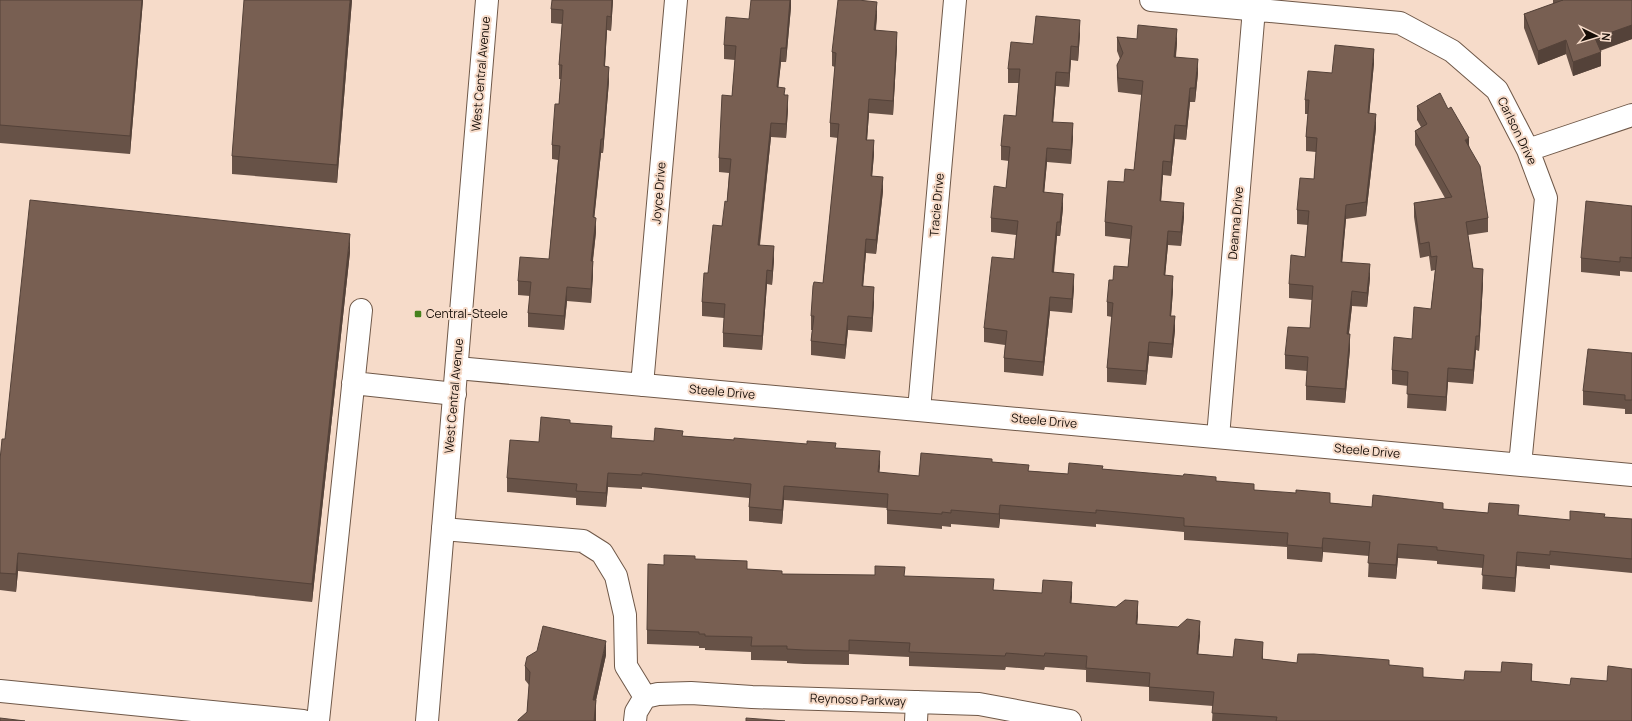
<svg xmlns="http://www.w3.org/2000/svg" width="1632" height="721" viewBox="0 0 1632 721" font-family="Manrope,sans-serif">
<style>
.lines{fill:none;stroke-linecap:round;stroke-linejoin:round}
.minor-casing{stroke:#6f5848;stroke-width:24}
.major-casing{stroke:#6f5848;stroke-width:24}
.minor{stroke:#fff;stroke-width:22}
.major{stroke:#fff;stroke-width:22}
.wall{fill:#675247}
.shaded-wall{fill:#544239}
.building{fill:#785f52;stroke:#544239}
.poi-dot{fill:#46811d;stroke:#f6dbc9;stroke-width:1.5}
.labels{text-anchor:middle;stroke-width:4;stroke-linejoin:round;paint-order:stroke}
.street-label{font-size:12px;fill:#170e08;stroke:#f6dbc9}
.poi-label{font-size:12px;fill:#170e08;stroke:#f6dbc9;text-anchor:start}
</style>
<rect width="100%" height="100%" fill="#f6dbc9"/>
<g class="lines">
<defs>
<path id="minor" d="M1151,0L1400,23L1452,51L1497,90L1528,150L1546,198L1520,465
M1528,150L1632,115
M457,368L1632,475
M353,383L455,394
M642,385L676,0
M919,410L955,0
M1218,437L1254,9
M443,529L583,541L602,553L616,576L625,615L626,666L645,697
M0,691L303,721
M645,697L658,694L691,693L752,697L979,704L1070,721
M318,721L361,310
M635,721L636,712L645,697
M916,721L917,702"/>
<path id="major" d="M427,721L487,0"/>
</defs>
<use href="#minor" class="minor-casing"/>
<use href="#major" class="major-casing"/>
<use href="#minor" class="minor"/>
<use href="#major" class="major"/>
</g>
<path class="wall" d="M0,0H143L130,154L0,143Z
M352,0L337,183L232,174V156Z
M613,0L611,31L607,30L605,66L609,81L603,153H601L594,218L596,232L593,261V275L591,303L567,301L564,330L528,327V313L530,296L518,295V281L549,259L558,160L552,159V145L559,104L561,79H559V65L562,24L551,23V9Z
M791,0V7L786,62H781L778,87L785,95L788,109L786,138L771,137L760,245L774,260L772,285L767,284L762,350L723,347V333L724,318L702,316V302L708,273L722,226L727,202L729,173L719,172V158L732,96L735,60L724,59V45L749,19Z
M1553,0H1632V39L1600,51L1601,66L1573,76L1566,54L1538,65L1524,28V14L1553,4Z
M877,16L876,30L897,46L893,115L869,113L867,140L874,154L872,176L883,191L876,254L866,253L863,286L874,302L872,332L848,330L845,359L811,355V341L812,330H811V316L823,283L838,138L830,137V123L835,67L832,66V52Z
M1080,34L1078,61L1071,60L1069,87L1056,86L1053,122L1073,137L1071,164L1047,162L1044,192L1063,208L1060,236H1057L1054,272L1074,288L1072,313L1050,311L1043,376L1004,372V358L1005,345L984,342V328L1014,259L1016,235L991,232V218L1006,188L1009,161L1001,160V146L1016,116L1019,83H1008V69L1033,44Z
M1117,37L1177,43L1176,57L1198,73L1195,102H1190L1186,140L1175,139L1171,176L1163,175L1161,201L1184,217L1181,246L1168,245L1165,275L1173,290L1171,316L1175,330L1172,358L1149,356L1146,385L1107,382V368L1112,317L1107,316V302L1113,280L1128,267L1130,239L1105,236V222L1124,182L1134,170L1142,95L1118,92L1117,79V65L1120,59L1117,51Z
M1374,63L1369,114L1376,128L1366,216L1346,219L1342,262L1370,278L1367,307L1352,306L1349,334L1350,349L1345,403L1306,400V386L1307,371L1285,369V355L1310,328L1312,300L1289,298V284L1305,257L1308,225L1297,224V210L1314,179L1316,152L1306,151V137L1308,114H1305V100L1332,73Z
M1417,106L1469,145L1488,218V232L1468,235L1473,268L1483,283L1479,351L1476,350L1473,384L1448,382L1446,411L1407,408L1408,386L1392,384V370L1431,309L1435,270L1431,271L1429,256L1420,258L1414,217V203L1445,198L1415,145V131L1421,127L1417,120Z
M1632,206V272L1620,271V276L1581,272V258Z
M350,252L312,602L18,571L16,592L0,590V460L5,439Z
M1632,353V414H1625V409L1583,405V391Z
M570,423L612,438L654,441L683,436L836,448L880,466L879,473L919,476L992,462L1029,471L1068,474L1103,469L1216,481L1254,490L1330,503L1372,507L1443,509L1570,520L1605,517L1632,519V573L1550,565V569L1517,566L1515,592L1482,589L1483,568L1437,564V561L1398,558L1396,579L1368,577L1369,556L1323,552L1322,562L1287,559V547L1184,540V532L1096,524V527L1000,519L999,528L951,524V527L942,526V529L887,524V508L784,500L782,524L749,521V498L642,487V489L608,487L606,507L576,505V498L507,492V478L539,442Z
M695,559L747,569L782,574L905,576L994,590L1072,596L1071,604L1138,615L1137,624L1200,635L1198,654L1233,657L1263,656V659L1297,663L1389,665L1423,677L1464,680L1532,681L1632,721H1212L1213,706L1149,701V687L1086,682V670L1045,667L1044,670L1006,667L1005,670L909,666V657L849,654V665L804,664L787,663V661L751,660V652L705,650V648H699V646L647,644V630L664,565Z
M606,655L596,700V721H518L527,712L529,685L525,680V666Z"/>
<path class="shaded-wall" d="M142,0H143L130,154V136Z
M350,0H352L337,183V165Z
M612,0H613L611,31V17Z
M790,0H791V7L786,62V48Z
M877,2V16L874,44V30Z
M607,16V30L604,80V66Z
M1080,20V34L1078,61V47Z
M1632,25V39L1595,52V38Z
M1177,29V43L1174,71V57Z
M897,32V46L893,115V101Z
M1566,40V54L1538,65V51Z
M1071,46V60L1069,87V73Z
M781,48V62L777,101V87Z
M1374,49V63L1368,128V113Z
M1601,52V66L1573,76V62Z
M1198,59V73L1195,102V88Z
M609,67V81L603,153V139Z
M1056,72V86L1052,136V122Z
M1190,88V102L1186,140V126Z
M788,95V109L786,138V124Z
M869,99V113L866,154V140Z
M1376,114V128L1366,216V202Z
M771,123V137L758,259V245Z
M1073,123V137L1071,164V150Z
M1175,125V139L1171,176V162Z
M1469,138V152L1465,140Z
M601,139V153L593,231V217Z
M874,140V154L871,190V176Z
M1047,148V162L1043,206V192Z
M1163,161V175L1160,215V201Z
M883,177V191L876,254V240Z
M1063,194V208L1060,236V222Z
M1184,203V217L1181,246V232Z
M1346,205V219L1341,276V262Z
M596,218V232L591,275V261Z
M1057,222V236L1052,286V272Z
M1168,231V245L1164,289V275Z
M350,234V252L312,602V584Z
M866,239V253L862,300V286Z
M774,246V260L772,285V271Z
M593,261V275L591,303V289Z
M1370,264V278L1367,307V293Z
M1483,269V283L1479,351V336Z
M767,270V284L762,350V336Z
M1074,274V288L1072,313V299Z
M1173,276V290L1170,330V316Z
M567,287V301L564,330V316Z
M874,287V302L872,332V318Z
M1352,291V306L1347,348V334Z
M1050,297V311L1043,376V362Z
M848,316V330L845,359V345Z
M1175,316V330L1172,358V344Z
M1350,334V349L1345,403V389Z
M1476,336V350L1473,384V370Z
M1149,342V356L1146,385V371Z
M1448,368V382L1446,411V397Z
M880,451V466L878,486V472Z
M608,473V487L606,507V493Z
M784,486V500L782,524V510Z
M1000,505V519L999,528V514Z
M1323,538V552L1322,562V548Z
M1398,544V558L1396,579V565Z
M1517,552V566L1515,592V578Z
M18,553V571L16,592V574Z
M1072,582V596L1070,617V603Z
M1138,601V615L1136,638V624Z
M1200,621V635L1197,668V654Z
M606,641V655L593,714V700Z
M1263,642V656L1262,673V659Z
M1532,664V678L1531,695V681Z
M596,700V721H594Z"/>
<path class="building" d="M0,0H142L130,136L0,125Z
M244,0H350L337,165L232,156Z
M552,0H612L611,17L607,16L604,66L609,67L603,139H601L593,217L596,218L591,261H593L591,289L567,287L564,316L528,313L531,282L518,281L520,257L549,259L560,146L552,145L555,104H559L562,65H559L563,13V10L551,9Z
M751,0H790L786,48H781L777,87L785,88L784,95H788L786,124L771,123L758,245L774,246L772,271L767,270L762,336L723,333L725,304L702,302L704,273H708L713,225L722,226L725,201L727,202L731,159L719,158L722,95L732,96L736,46L724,45L726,17L749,19Z
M838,0H858L877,2L874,30L897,32L893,101L869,99L866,140H874L871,176L883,177L876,240L866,239L862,286L874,287L872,318L848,316L845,345L811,341L814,316H811L813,286L814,282L823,283L839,124L830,123L836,53L832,52Z
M1562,0H1632V25L1595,38L1601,52L1573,62L1566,40L1538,51L1524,14L1563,0Z
M1036,16L1080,20L1078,47L1071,46L1069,73L1056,72L1052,122L1073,123L1071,150L1047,148L1043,192L1063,194L1060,222H1057L1052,272L1074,274L1072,299L1050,297L1043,362L1004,358L1007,331L984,328L992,257L1014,259L1018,221L991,218L994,186L1006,188L1010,147L1001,146L1004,115L1016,116L1020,69H1008L1011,42L1033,44Z
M1138,25L1177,29L1174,57L1198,59L1195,88H1190L1186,126L1175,125L1171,162L1163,161L1160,201L1184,203L1181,232L1168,231L1164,275L1173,276L1170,316H1175L1172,344L1149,342L1146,371L1107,368L1113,303L1107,302L1109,280H1113L1114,266L1128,267L1132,226L1105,222L1108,181L1124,182L1125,169L1134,170L1143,81L1118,78L1117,65L1123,53L1117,37L1137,39Z
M1335,45L1374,49L1368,113L1376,114L1366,202L1346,205L1341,262L1370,264L1367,293L1352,291L1347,334H1350L1345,389L1306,386L1308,357L1285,355L1288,327L1310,328L1313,286L1289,284L1291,255L1305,257L1309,211L1297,210L1300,178L1314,179L1317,138L1306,137L1309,100H1305L1308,71L1332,73Z
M1440,93L1448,109L1451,107L1469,138L1465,140L1480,166L1488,218L1466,222L1473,268L1483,269L1479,336H1476L1473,370L1448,368L1446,397L1407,394L1408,372L1392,370L1394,337L1412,339L1414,307L1431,309L1437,256L1431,257L1429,242L1420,244L1414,203L1452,197L1415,131L1427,124L1417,106Z
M30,200L350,234L312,584L18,553L16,574L0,573V460L2,439H5Z
M1586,201L1632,206V258L1620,257V262L1581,258Z
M1588,349L1632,353V400H1625V395L1583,391Z
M541,417L570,420V423L612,426L611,438L654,441L655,428L683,431L682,436L734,440V438L807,444V441L836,443L835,448L880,451L878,472L919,476L921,453L992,459V462L1029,465L1028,471L1068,474L1069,463L1103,466L1102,469L1183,476L1184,474L1216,477V481L1254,484V490L1296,493V490L1330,493V503L1372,507L1373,495L1443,503V509L1488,513L1489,503L1519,505L1518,515L1570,520V511L1605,514L1604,517L1632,519V559L1550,551V555L1517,552L1515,578L1482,575L1484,555L1437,550V547L1398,544L1396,565L1368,563L1370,542L1323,538L1322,548L1287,545L1288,533L1184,526V518L1096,510V513L1000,505L999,514L951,510V513L942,512V514L887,510L888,494L784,486L782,510L749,507L751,484L642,473V475L608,473L606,493L576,491L577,484L507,478L510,440L539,442Z
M664,555L695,556V559L747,561V569L782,571V574L875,575V566L905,567L904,576L994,579L993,590L1042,593L1043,580L1072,582L1070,603L1116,607L1125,600L1138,601L1136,624L1178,627L1187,619L1200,621L1197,654L1233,657L1235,639L1263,642L1262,659L1297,663L1298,654H1314L1389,660V665L1423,668V677L1464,680L1465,671L1501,672L1502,662L1532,664L1531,681L1570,685L1571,678L1607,681L1608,666L1632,669V721H1276L1277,717L1212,713L1214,692L1149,687L1150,673L1086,668L1087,656L1045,653L1044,656L1006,653L1005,656L909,652L910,643L849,640V651L804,650L787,649V646H751L752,637L705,636V634H699V632L647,630L648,564L664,565Z
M543,626L606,641L593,700H596L594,721H518V720L527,712L530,672L525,666L527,657L537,651Z
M0,718L25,721H0Z
M746,718L785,721H746Z"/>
<rect class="poi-dot" x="414" y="310" width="8" height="8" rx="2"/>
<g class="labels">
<g class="street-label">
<text transform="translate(481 74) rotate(-85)" y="4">West Central Avenue</text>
<text transform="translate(1517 131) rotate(64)" y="4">Carlson Drive</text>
<text transform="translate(659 193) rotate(-85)" y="4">Joyce Drive</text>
<text transform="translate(937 205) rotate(-85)" y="4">Tracie Drive</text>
<text transform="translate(1236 223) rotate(-85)" y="4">Deanna Drive</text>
<text transform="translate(722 392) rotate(5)" y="4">Steele Drive</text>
<text transform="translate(454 396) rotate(-85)" y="4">West Central Avenue</text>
<text transform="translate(1044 421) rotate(5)" y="4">Steele Drive</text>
<text transform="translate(1367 451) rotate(5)" y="4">Steele Drive</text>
<text transform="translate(858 700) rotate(2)" y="4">Reynoso Parkway</text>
</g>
<g class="poi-label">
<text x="426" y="318">Central-Steele</text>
</g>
</g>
<g transform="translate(1596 36) rotate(95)" stroke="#f6dbc9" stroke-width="3" paint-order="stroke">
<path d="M0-3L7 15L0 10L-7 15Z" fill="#170e08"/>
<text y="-6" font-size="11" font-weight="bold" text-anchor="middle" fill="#170e08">N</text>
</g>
</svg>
